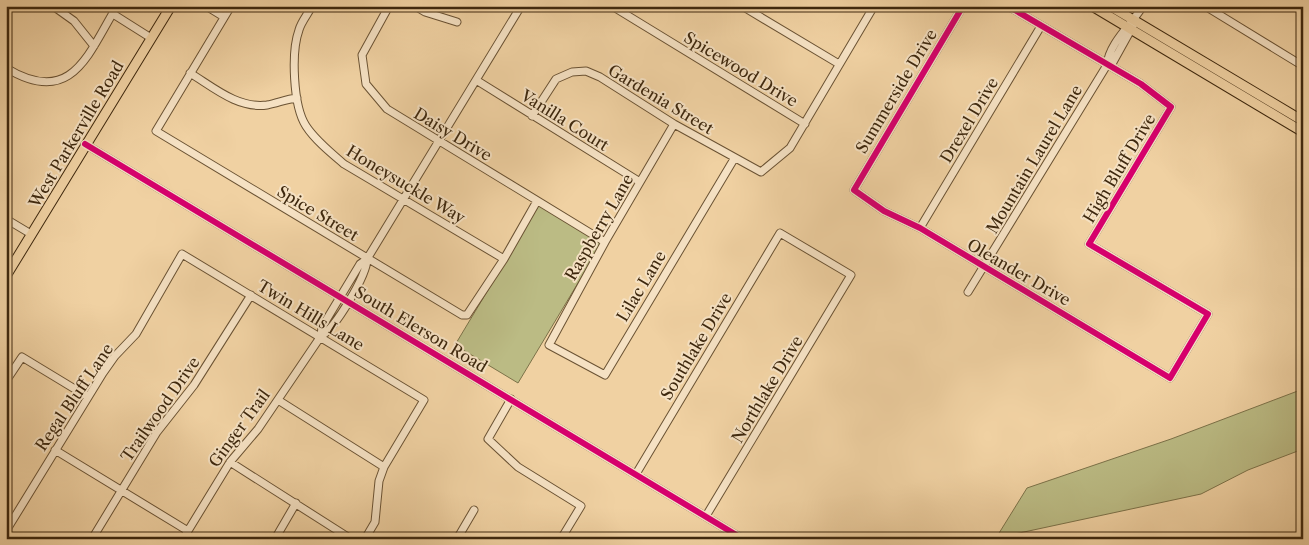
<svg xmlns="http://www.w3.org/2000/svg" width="1309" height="545" viewBox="0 0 1309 545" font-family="'Libre Caslon Text',serif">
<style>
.green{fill:#bbbb84;stroke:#7c7249}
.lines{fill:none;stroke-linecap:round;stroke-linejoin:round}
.minor-casing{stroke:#6a5233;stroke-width:9}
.major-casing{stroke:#3e280e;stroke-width:11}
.minor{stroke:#f5e1c3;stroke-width:7}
.major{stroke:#f0d1a2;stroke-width:9}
.cycleway-casing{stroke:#f5e1c3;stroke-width:9}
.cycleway{stroke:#d6006c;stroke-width:6}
.labels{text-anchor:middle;stroke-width:4;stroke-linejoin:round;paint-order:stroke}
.street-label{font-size:16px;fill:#3e280e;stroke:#f5e1c3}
</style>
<rect width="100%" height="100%" fill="#f0d1a2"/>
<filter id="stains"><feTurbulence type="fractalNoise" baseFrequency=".004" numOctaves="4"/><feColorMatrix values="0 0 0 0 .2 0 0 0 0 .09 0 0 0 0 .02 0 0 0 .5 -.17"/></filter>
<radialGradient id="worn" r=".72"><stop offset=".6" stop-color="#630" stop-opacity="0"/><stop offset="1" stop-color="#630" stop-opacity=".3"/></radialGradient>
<path class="green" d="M539,205L602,243L518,383L455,345Z
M1303,389V449L1248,470L1201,494L996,538L1027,488L1171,439Z"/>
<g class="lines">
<defs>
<path id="minor" d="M53,6L74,21L94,46
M206,6L224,17
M231,6L156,131L462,315H467L504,259L537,201
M312,6C308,14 301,22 299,30C291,52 293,106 306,126C315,140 331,153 344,164L504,259
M389,6L362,55L366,84L387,109L605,242
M415,6L425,12L457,22
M612,6L805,124
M742,6L839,64
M963,6L854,190L884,211L920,228L1170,378L1208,314L1089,244L1171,107L1141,84L1008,6
M1205,6L1303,66
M113,14L151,38
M1107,65L1113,62L1133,26
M6,68C72,108 88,54 117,6
M190,73C213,87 238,109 267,105C278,103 286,99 297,98
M476,80L640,182
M532,116L556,79L572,72L586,71L600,77L674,124L761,172L790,148L874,6
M674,124L605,242L549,345L605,375L734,159
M85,144L743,539
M6,219L31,234
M920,228L1041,26
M968,292L1107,65C1109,43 1132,24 1143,6
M321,336C335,329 367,275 367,259
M6,381L22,357L88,397
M511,399L488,439L518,467L581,506L561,539
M278,400L384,467
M55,450L188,531
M230,462L351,539
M636,474L780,233L851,275L706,516
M6,531L103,373L115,356L136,334L182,254L424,400L384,467L379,481L375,522L365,539
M92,539L157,432L194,385L251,295
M183,539L230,462L258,429L321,336L322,327L360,264L367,259L521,6
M275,539L296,503
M457,539L474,510"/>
<path id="major" d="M1092,6L1303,132
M1110,6L1303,121
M6,276L171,6"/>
</defs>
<use href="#minor" class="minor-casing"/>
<use href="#major" class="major-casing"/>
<use href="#minor" class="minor"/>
<use href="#major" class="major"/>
<defs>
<path id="cycleway" d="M963,6L854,190L884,211L920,228L1170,378L1208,314L1089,244L1171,107L1141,84L1008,6
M85,144L743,539"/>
</defs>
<use href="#cycleway" class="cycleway-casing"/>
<use href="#cycleway" class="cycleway"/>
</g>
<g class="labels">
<g class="street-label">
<text transform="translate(741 69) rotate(31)" y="6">Spicewood Drive</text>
<text transform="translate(896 91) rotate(-59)" y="6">Summerside Drive</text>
<text transform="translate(661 99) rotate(31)" y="6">Gardenia Street</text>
<text transform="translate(565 120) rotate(32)" y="6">Vanilla Court</text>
<text transform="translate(969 120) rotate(-59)" y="6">Drexel Drive</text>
<text transform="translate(76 134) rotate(-59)" y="6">West Parkerville Road</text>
<text transform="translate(453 134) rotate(31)" y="6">Daisy Drive</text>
<text transform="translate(1034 159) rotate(-59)" y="6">Mountain Laurel Lane</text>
<text transform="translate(1119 168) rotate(-59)" y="6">High Bluff Drive</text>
<text transform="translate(406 184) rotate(31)" y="6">Honeysuckle Way</text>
<text transform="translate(318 213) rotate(31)" y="6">Spice Street</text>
<text transform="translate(599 227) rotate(-60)" y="6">Raspberry Lane</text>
<text transform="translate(1019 272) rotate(30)" y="6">Oleander Drive</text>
<text transform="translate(641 286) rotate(-59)" y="6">Lilac Lane</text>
<text transform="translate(311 315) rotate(31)" y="6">Twin Hills Lane</text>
<text transform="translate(421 329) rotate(31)" y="6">South Elerson Road</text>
<text transform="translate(696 346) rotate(-59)" y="6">Southlake Drive</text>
<text transform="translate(767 389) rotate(-59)" y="6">Northlake Drive</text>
<text transform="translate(74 397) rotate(-56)" y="6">Regal Bluff Lane</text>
<text transform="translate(160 409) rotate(-55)" y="6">Trailwood Drive</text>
<text transform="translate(239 428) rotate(-54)" y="6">Ginger Trail</text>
</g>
</g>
<rect width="1309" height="545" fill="none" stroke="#f0d1a2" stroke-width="25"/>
<rect x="8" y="8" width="1294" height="530" fill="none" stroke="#3e280e" stroke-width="2.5"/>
<rect x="12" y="12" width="1284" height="520" fill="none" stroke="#3e280e"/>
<rect width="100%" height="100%" filter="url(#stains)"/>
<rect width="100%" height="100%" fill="url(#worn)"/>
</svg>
